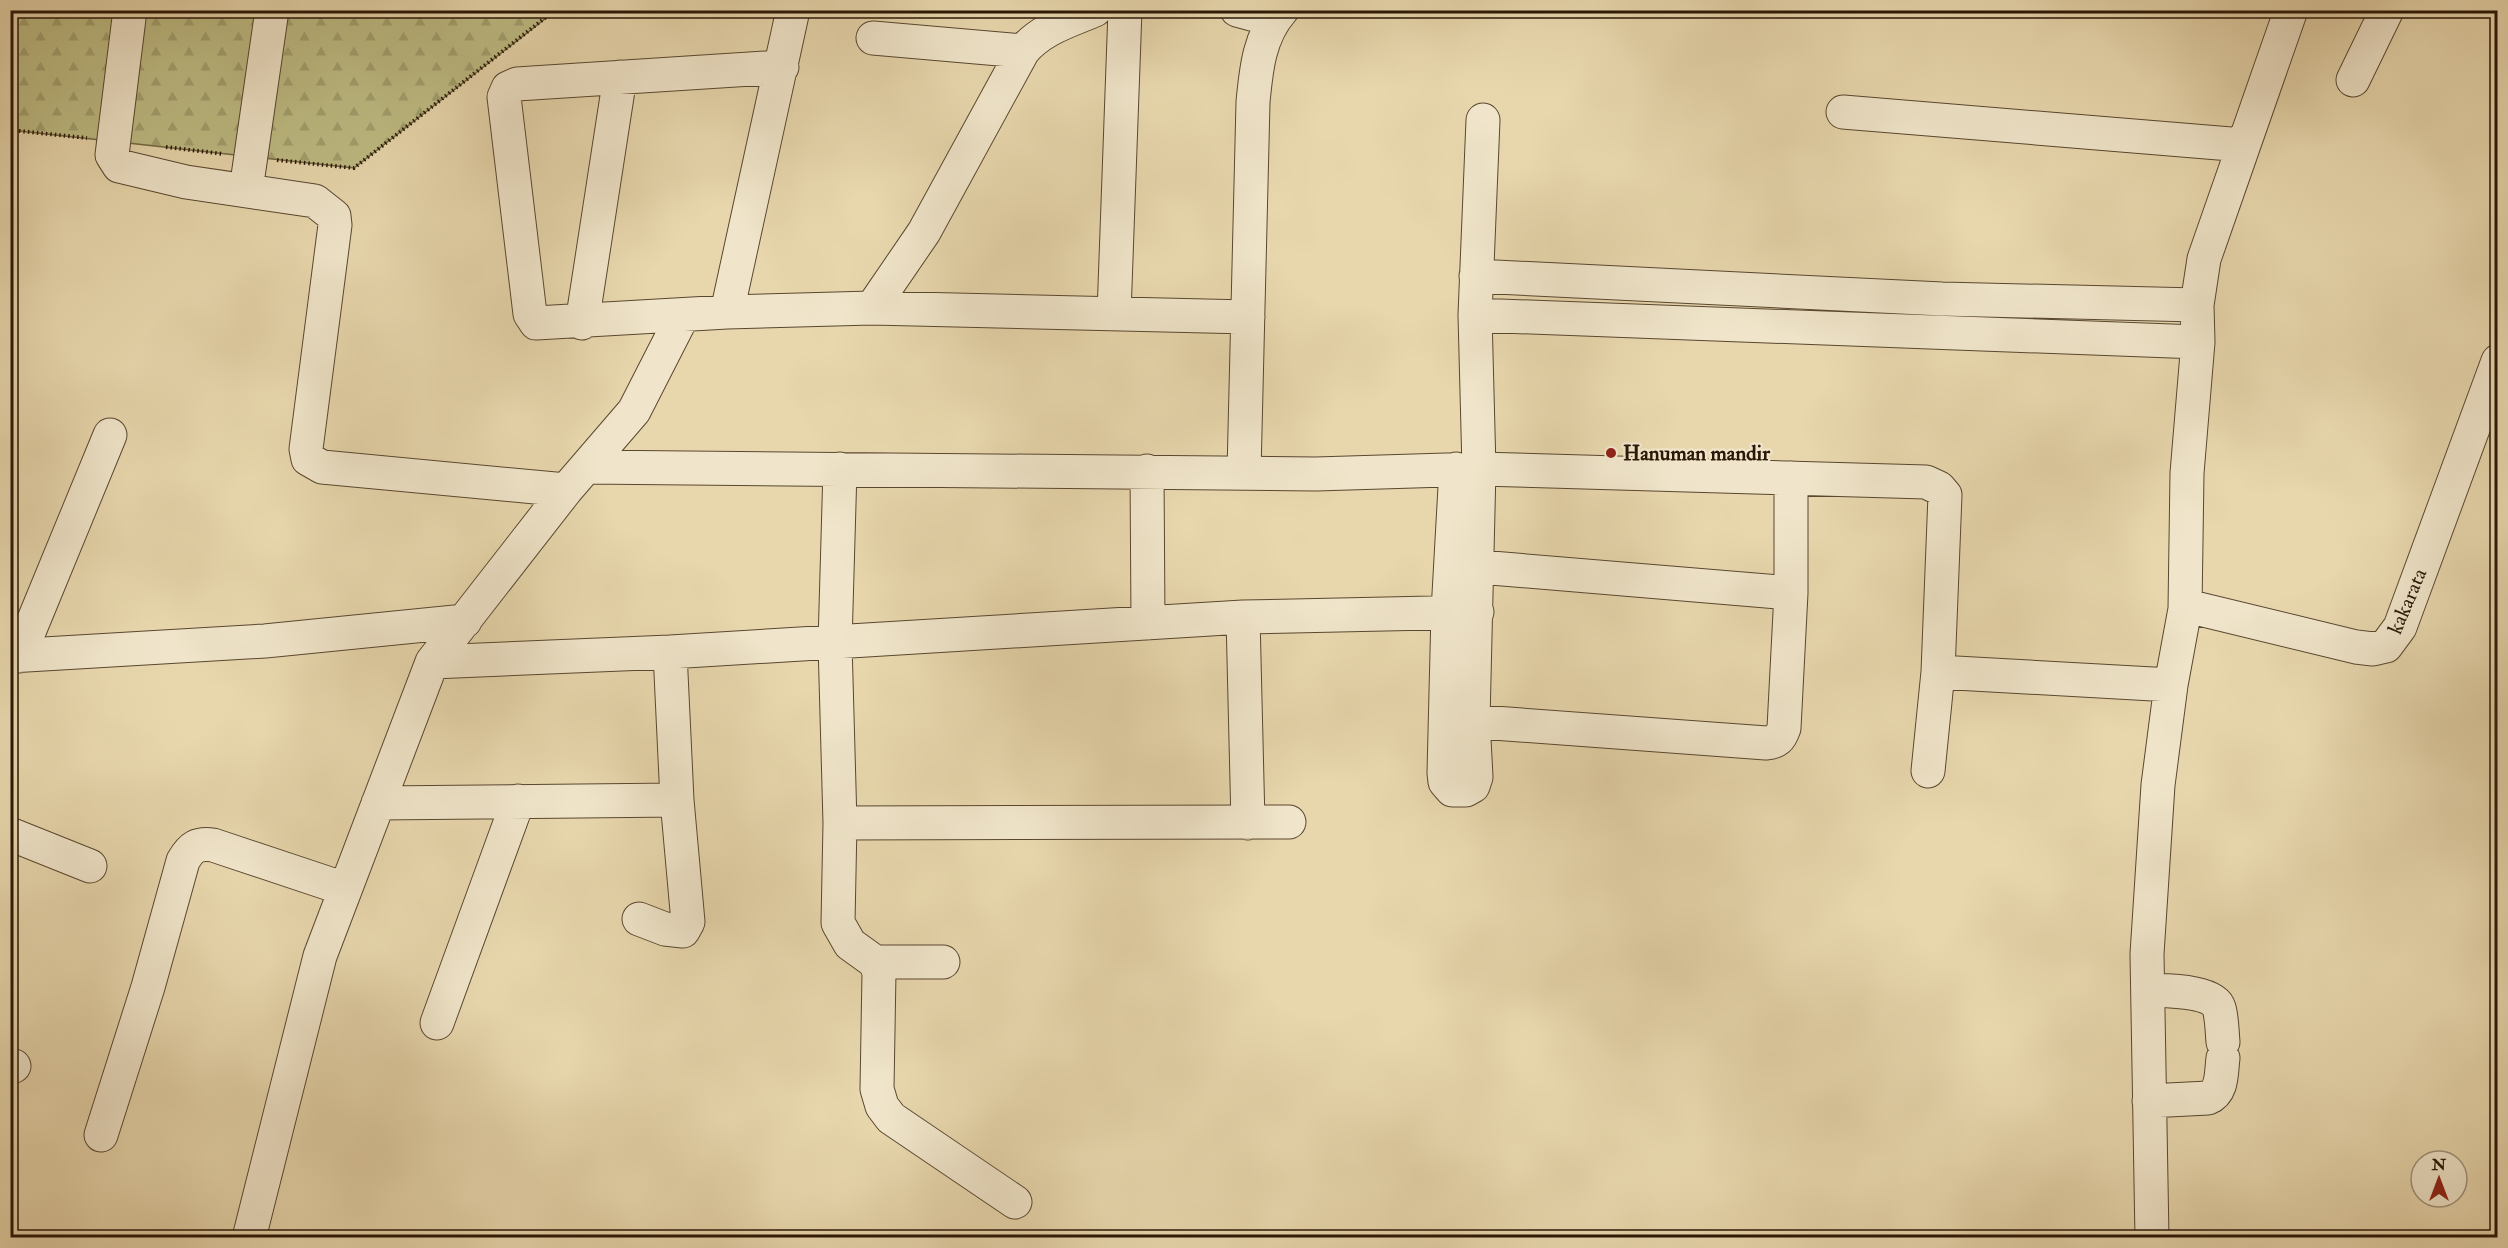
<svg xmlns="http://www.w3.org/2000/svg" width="2508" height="1248" viewBox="0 0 2508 1248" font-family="'IM FELL Double Pica',serif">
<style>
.forest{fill:url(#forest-firs);stroke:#746a46;stroke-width:1.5}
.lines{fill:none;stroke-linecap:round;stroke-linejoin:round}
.minor-casing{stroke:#594730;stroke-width:35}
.path{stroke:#291707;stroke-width:4;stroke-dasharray:1.5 3;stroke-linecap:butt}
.minor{stroke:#f0e5ca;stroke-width:33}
.poi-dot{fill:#8f2418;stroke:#f0e5ca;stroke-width:2}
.labels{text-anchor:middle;stroke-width:4.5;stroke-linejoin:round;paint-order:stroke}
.poi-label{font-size:21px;font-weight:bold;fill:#291707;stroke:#f0e5ca;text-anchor:start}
.street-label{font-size:21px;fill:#291707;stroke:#f0e5ca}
</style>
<defs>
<pattern id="forest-firs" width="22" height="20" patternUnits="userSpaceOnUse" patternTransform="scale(1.5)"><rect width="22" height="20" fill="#bebc84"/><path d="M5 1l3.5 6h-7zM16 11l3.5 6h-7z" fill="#a3a170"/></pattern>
</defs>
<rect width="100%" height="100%" fill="#e8d7ad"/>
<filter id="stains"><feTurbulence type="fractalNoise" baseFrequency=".00333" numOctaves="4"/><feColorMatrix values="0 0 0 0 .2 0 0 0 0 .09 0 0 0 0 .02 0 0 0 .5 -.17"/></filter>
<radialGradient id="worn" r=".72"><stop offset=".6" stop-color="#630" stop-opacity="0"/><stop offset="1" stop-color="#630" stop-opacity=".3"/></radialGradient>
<path class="forest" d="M11,11H555L354,168L11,130Z"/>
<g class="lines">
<defs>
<path id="minor" d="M130,10L112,155L119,166L186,182L315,201L334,216L335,225L306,449L308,459L322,467L566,490
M1237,10L1274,20
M873,38L1023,51
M782,67L517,84L508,88L504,97L530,314L536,323L727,312L872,308L1248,317
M2353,80L2387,10
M1843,112L2243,145
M246,190L272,10
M1476,276L1942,299L2197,305
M872,308L924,232L1023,51C1041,29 1069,21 1095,10
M727,312L793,10
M1114,314L1125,10
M1475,315L2198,342
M582,323L620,77
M586,467L1316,474L1479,469L1926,482L1939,488L1945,495L1938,672L1928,771
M840,469L835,643L840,823L838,923L850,944L875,962H943
M1456,469L1448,612L1444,773L1445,782L1452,790H1466L1473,786L1476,777L1473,720L1479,469L1475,315L1483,120
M1147,471L1148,623
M1244,472L1253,102C1256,70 1259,36 1282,10
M1455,565L1791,593
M2185,609L2191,607L2356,647L2373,649L2386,646L2400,627L2498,361
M1243,617L1248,823
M10,656L265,641L465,621
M19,656L110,435
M432,662L670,652L1243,617L1477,612
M1938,672L2171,685
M1453,720L1766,743C1777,742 1780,739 1784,728L1791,593V478
M378,803L677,800
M840,823L1289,822
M10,834L90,866
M639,919L665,929L683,931L688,922L677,800L670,652
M875,962L879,972L877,1089L882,1106L891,1118L1015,1202
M2148,990C2164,991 2214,990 2219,1008C2222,1018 2222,1031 2223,1042
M437,1023L518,801
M10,1065L14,1066
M2149,1101L2208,1098C2223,1092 2221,1073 2223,1058
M101,1135L148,987L183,861C191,847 197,843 213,845L345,889
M249,1238L320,956L432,662L566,490L634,411L682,317
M2152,1238L2147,954L2158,785L2171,685L2185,609L2187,473L2198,342L2197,305L2204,259L2291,10"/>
</defs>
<use href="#minor" class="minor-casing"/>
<path class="path" d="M10,130L87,138
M166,147L224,154
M277,160L354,168L555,10"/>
<use href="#minor" class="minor"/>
</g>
<circle class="poi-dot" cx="1611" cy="453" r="6"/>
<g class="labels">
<g class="poi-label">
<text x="1623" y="460">Hanuman mandir</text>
</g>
<g class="street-label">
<text transform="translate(2407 601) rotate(-67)" y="7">kakarata</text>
</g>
</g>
<rect width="2508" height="1248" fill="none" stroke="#e8d7ad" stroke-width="36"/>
<rect x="12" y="12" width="2484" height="1224" fill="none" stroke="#291707" stroke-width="3"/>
<rect x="18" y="18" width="2472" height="1212" fill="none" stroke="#291707" stroke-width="1.5"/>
<g transform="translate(2439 1179)"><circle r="28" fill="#f0e5ca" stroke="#a0937c" stroke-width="1.5"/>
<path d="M0-4.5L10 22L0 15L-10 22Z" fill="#8f2418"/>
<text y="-9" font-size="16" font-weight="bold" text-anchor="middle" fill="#291707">N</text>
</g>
<rect width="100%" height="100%" filter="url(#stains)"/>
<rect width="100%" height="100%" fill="url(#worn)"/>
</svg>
